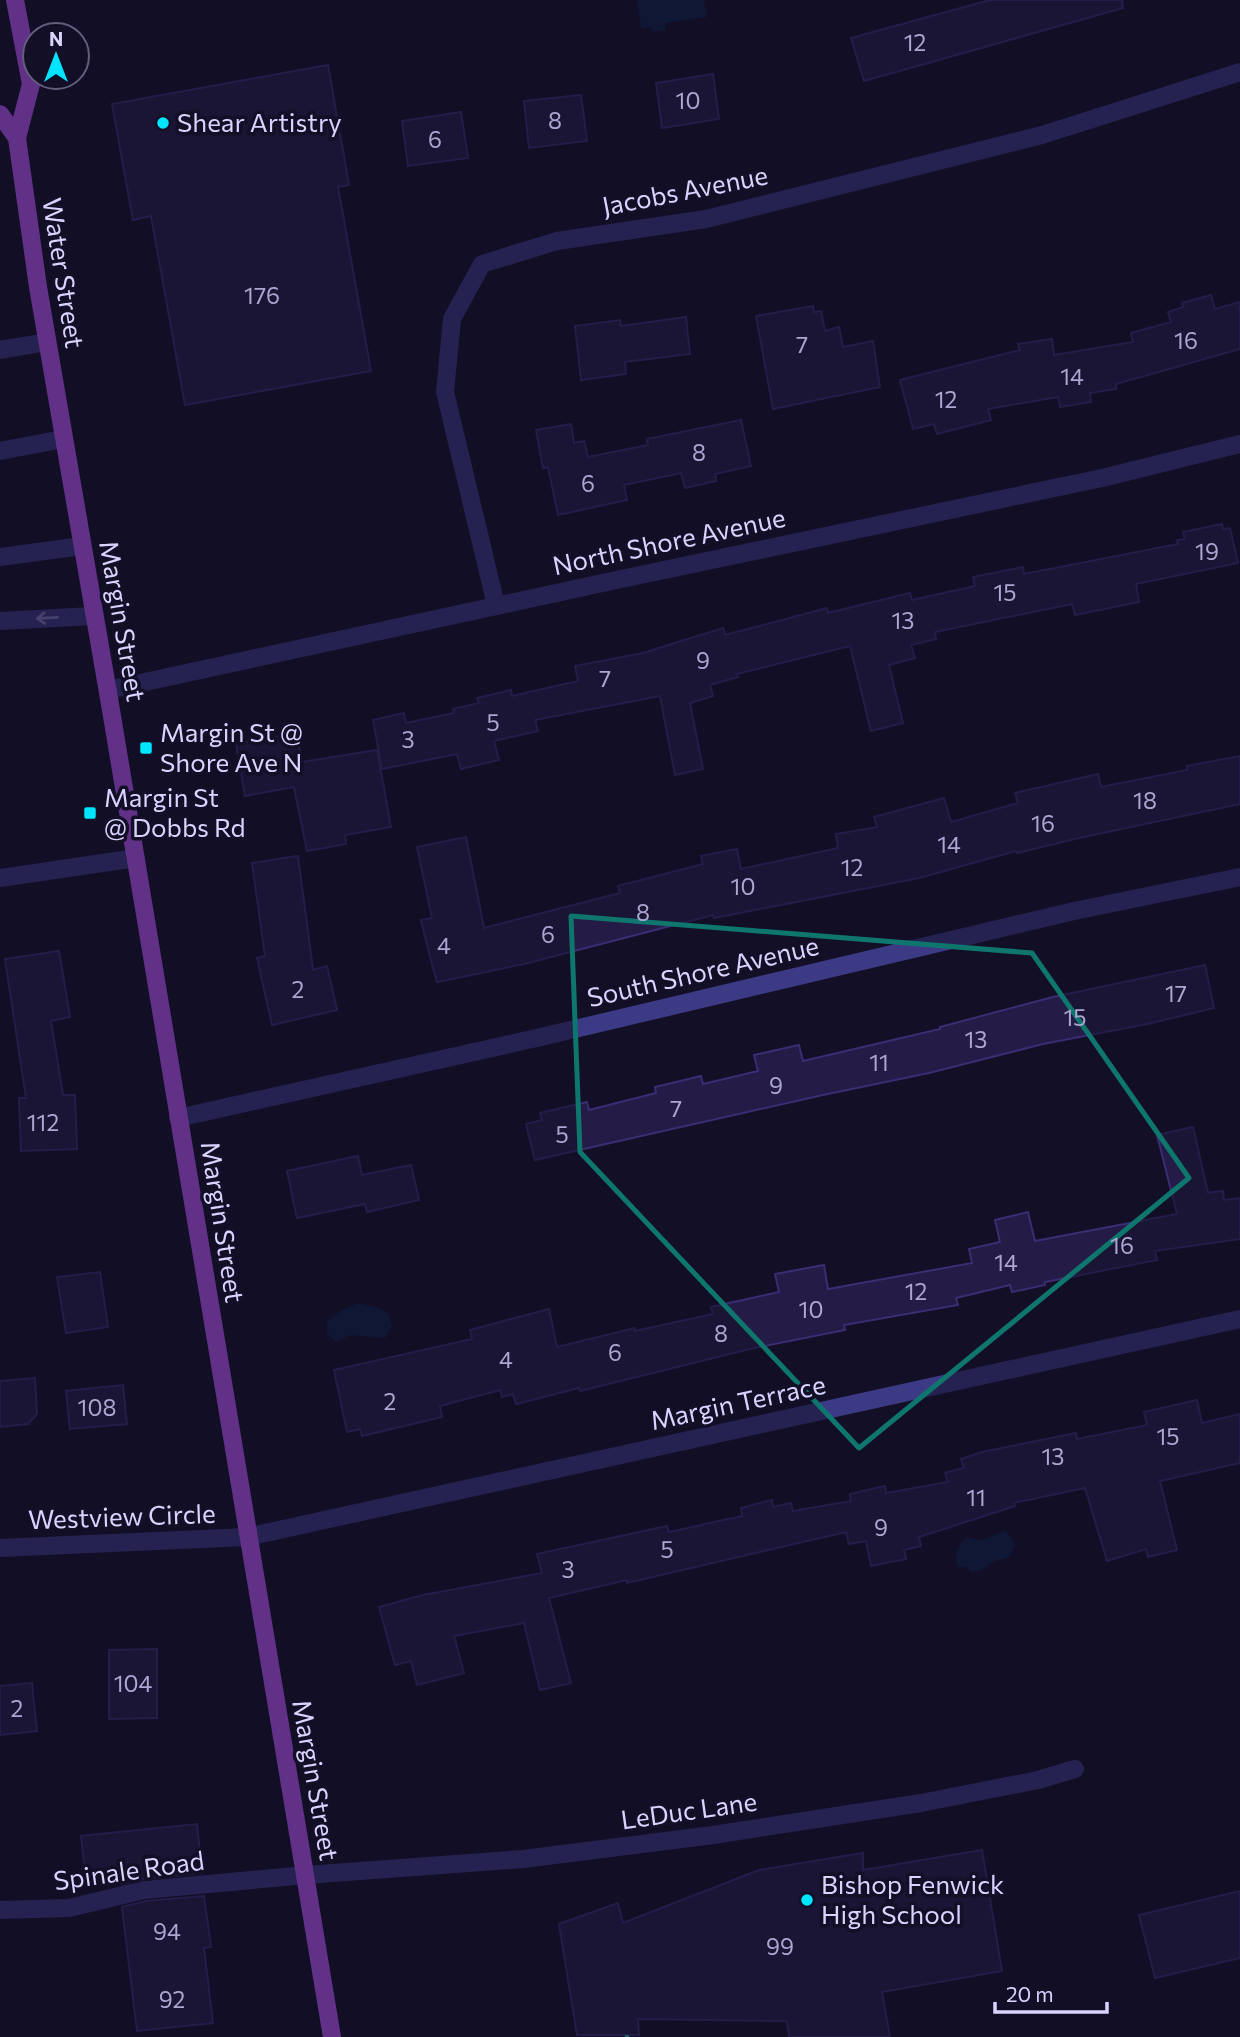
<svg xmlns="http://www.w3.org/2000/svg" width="1240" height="2037" viewBox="0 0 1240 2037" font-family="Commissioner,sans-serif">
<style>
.water{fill:#0c2248}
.building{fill:#241b47;stroke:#3b2d73;stroke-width:2}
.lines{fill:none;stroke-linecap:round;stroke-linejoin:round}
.path{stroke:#2fb8b0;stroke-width:4.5;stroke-dasharray:3.5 5;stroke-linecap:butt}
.minor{stroke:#3d3a85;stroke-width:18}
.major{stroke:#c25bff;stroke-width:18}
.oneway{stroke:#837fbc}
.marked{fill:none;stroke:#0f766e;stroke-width:5;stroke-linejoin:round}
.poi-dot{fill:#00e5ff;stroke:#130f26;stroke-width:2.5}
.labels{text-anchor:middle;stroke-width:7;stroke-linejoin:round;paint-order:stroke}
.number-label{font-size:23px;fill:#aca6d1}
.poi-label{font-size:26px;fill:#d9d4ff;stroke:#130f26;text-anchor:start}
.street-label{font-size:26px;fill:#d9d4ff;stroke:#130f26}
</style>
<rect width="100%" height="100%" fill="#130f26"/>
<path class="water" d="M637,0H704L707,17L665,23L666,30L652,32L651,27L641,28Z
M358,1303L379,1308L389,1314L392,1327L385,1338L350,1335L336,1342L327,1334V1321L342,1310Z
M1006,1530L1015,1544L1010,1557L994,1561L980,1571L972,1572L965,1567H958C954,1556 957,1545 967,1537L980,1541Z"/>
<path class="building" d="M990,0H1122L1123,8L864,81L851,38Z
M328,65L349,185L338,187L371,371L185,405L151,216L133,220L112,104Z
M713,74L719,119L662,128L656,83Z
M581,95L587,141L529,148L524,101Z
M461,112L468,158L408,166L402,121Z
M1211,295L1215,309L1240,302V349L1116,384V389L1090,393L1091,402L1060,407L1058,397L988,409L991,420L937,434L934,424L913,429L900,380L1020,350L1018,344L1052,339L1054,355L1133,342L1131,333L1171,322L1168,312L1184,307L1182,303Z
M813,306L814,312L821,311L825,331L839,327L843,347L873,341L880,387L773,409L756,316Z
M686,317L690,354L625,362L626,374L581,380L575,326L620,320L621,326Z
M741,420L751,466L715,474L716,481L685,488L681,473L624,485L627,500L558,515L548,467L543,468L536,430L571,424L574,443L584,441L588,457L648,445L647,439Z
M1222,524L1223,529L1230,528L1238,563L1136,584L1139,602L1075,615L1072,604L935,632L936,639L911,645L915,658L889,665L903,723L871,731L850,646L737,674L738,677L710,685L713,696L690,703L703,769L675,775L660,696L535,720L538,731L494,741L499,760L461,769L457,754L382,769L373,720L404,713L406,723L454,713L453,709L479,703L477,698L511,690L512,696L578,681L575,666L643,653L723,628L725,635L827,608L828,613L910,593L912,600L975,586L973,577L1023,567L1024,574L1178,544L1177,540L1185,539L1183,532Z
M297,733L302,762L377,750L391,827L345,835L346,844L307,851L294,787L245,796L236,744Z
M1240,756V804L1079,838L1017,853L1016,851L919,878L714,918L713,915L524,964L437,982L429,953L421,920L432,918L417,847L466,837L484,928L620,893L618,886L703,864L701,856L737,849L741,869L838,848L836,834L877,827L874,817L944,798L951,822L1018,803L1015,793L1098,774L1101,787L1187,770V766Z
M298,856L313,970L327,966L337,1010L272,1025L257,958L265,956L252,863Z
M59,951L70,1017L51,1021L63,1095H75L77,1149L21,1151L19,1098H26L5,959Z
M1205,965L1214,1008L1147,1024L1043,1044L929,1073L823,1095L535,1160L526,1124L542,1120L540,1113L587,1102L589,1110L656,1093L655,1087L701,1076L703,1084L758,1071L754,1055L799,1045L803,1061L940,1029V1027L1053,997Z
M1193,1127L1208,1193L1223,1191L1224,1200L1240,1198V1239L1155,1251L1157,1260L1045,1282V1285L1012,1292L1010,1285L956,1298L958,1305L844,1325L845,1330L754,1348L580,1391L579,1388L516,1404L513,1394L502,1397L500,1390L440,1406L442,1417L362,1436L360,1429L347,1432L334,1370L472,1339L470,1330L549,1309L557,1347L635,1328V1331L713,1314L711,1307L779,1292L775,1274L824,1265L828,1289L972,1263L969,1249L1000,1242L995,1220L1028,1212L1035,1241L1177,1214L1157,1135Z
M358,1156L362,1175L411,1165L419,1200L367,1212L365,1204L297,1218L287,1171Z
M100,1272L108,1327L66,1333L57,1277Z
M35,1378L37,1414L28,1424L0,1427V1381Z
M123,1385L127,1424L70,1429L66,1391Z
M1197,1400L1202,1423L1240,1414V1463L1160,1481L1177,1550L1148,1557L1146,1549L1107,1561L1085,1488L1014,1503L1015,1506L919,1537L921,1546L904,1550L906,1559L871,1566L866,1541L849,1544L846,1532L627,1583V1580L549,1598L571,1683L540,1690L524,1623L454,1636L464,1673L417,1685L411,1661L395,1665L379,1607L423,1595L542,1573L537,1554L667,1526L669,1532L742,1516L741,1508L772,1500L773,1507L791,1503L793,1511L851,1501L850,1494L885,1486L886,1493L948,1482L945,1473L964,1468L961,1459L982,1452L1076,1433L1077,1439L1147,1425L1144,1412Z
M157,1649V1718L109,1719V1650Z
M32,1683L37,1731L0,1735V1686Z
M197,1824L202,1873L143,1879L121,1884L120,1878L86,1881L81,1836Z
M982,1850L1002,1971L882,1992L890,2037H789L787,2021L638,2019L639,2035H577L559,1924L618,1903L623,1923L759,1870L863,1853V1870Z
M1240,1891V1958L1155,1978L1139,1915Z
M204,1896L211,1947L204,1948L213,2023L137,2031L122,1907L146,1901Z"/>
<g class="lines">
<path class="path" d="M627,2035V2037"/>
<path class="minor" d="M0,350L47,342
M0,451L63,439
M0,557L82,546
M496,605L445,392L452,319L482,264L557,241L706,219L1042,135L1240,72
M0,621L93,616
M108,690L607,582L1102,478L1240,444
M0,878L136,858
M178,1118L541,1037L1074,911L1240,877
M0,1548L247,1537L1240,1319
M0,1910L69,1908L144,1890L306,1875L523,1859L713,1835L921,1803L1038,1780L1075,1769"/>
<path class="major" d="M15,0L31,84L17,138L38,287L111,710L332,2037
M0,114L17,138"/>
</g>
<defs><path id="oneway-shaft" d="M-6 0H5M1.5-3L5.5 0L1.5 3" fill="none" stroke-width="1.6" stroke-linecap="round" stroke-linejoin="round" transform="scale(1.75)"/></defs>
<use class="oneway" href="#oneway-shaft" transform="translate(47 618) rotate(177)"/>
<path d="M0 0H1240V2037H0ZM571,916L1032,953L1189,1178L859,1448L580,1152Z" fill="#130f26" fill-opacity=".55" fill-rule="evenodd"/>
<path class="marked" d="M571,916L1032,953L1189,1178L859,1448L580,1152Z"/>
<g class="poi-dot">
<circle cx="163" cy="123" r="7"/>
<rect x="139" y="741" width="14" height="14" rx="3.5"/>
<rect x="83" y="806" width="14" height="14" rx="3.5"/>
<circle cx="807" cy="1900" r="7"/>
</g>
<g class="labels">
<g class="number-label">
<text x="915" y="51">12</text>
<text x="688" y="109">10</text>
<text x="555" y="129">8</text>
<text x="435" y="148">6</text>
<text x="262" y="304">176</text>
<text x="1186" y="349">16</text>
<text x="802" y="353">7</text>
<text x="1072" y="385">14</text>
<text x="946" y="408">12</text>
<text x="699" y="461">8</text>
<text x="588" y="492">6</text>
<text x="1207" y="560">19</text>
<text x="1005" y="601">15</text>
<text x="903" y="629">13</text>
<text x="703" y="669">9</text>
<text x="605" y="687">7</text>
<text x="493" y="731">5</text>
<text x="408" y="748">3</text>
<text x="1145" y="809">18</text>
<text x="1043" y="832">16</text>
<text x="949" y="853">14</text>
<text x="852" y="876">12</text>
<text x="743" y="895">10</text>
<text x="643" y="921">8</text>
<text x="548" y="943">6</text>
<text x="444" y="954">4</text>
<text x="298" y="998">2</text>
<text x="1176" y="1002">17</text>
<text x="1075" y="1026">15</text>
<text x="976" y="1048">13</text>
<text x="879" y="1071">11</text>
<text x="776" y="1094">9</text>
<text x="676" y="1117">7</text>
<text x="43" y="1131">112</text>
<text x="562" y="1143">5</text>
<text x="1122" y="1254">16</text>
<text x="1006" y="1271">14</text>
<text x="916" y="1300">12</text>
<text x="811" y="1318">10</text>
<text x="721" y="1342">8</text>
<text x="615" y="1361">6</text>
<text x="506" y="1368">4</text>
<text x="390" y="1410">2</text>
<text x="97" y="1416">108</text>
<text x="1168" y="1445">15</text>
<text x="1053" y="1465">13</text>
<text x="976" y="1506">11</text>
<text x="881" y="1536">9</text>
<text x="667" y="1558">5</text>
<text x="568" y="1578">3</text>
<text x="133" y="1692">104</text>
<text x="17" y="1717">2</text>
<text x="167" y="1940">94</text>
<text x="780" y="1955">99</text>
<text x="172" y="2008">92</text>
</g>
<g class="poi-label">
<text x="177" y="132">Shear Artistry</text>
<text x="160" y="742">Margin St @<tspan x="160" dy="30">Shore Ave N</tspan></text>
<text x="104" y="807">Margin St<tspan x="104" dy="30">@ Dobbs Rd</tspan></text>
<text x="821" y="1894">Bishop Fenwick<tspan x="821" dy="30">High School</tspan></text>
</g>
<g class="street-label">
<text transform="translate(685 191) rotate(-11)" y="9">Jacobs Avenue</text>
<text transform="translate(63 273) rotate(81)" y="9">Water Street</text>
<text transform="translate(669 542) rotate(-12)" y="9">North Shore Avenue</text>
<text transform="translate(122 621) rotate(80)" y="9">Margin Street</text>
<text transform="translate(703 972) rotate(-13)" y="9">South Shore Avenue</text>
<text transform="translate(222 1222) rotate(81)" y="9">Margin Street</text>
<text transform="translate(738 1403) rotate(-12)" y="9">Margin Terrace</text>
<text transform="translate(122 1517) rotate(-2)" y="9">Westview Circle</text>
<text transform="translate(315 1780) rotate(80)" y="9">Margin Street</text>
<text transform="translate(689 1811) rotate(-8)" y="9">LeDuc Lane</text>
<text transform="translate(129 1871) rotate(-8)" y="9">Spinale Road</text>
</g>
</g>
<g transform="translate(56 56)"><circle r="33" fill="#130f26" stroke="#625e7d" stroke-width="2"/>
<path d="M0-5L12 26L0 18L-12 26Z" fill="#00e5ff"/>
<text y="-10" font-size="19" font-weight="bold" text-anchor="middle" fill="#d9d4ff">N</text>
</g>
<path d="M995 2002v10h112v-10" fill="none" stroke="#d9d4ff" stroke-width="3.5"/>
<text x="1006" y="2002" font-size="21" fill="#d9d4ff" stroke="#130f26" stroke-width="5" paint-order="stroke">20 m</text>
</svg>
